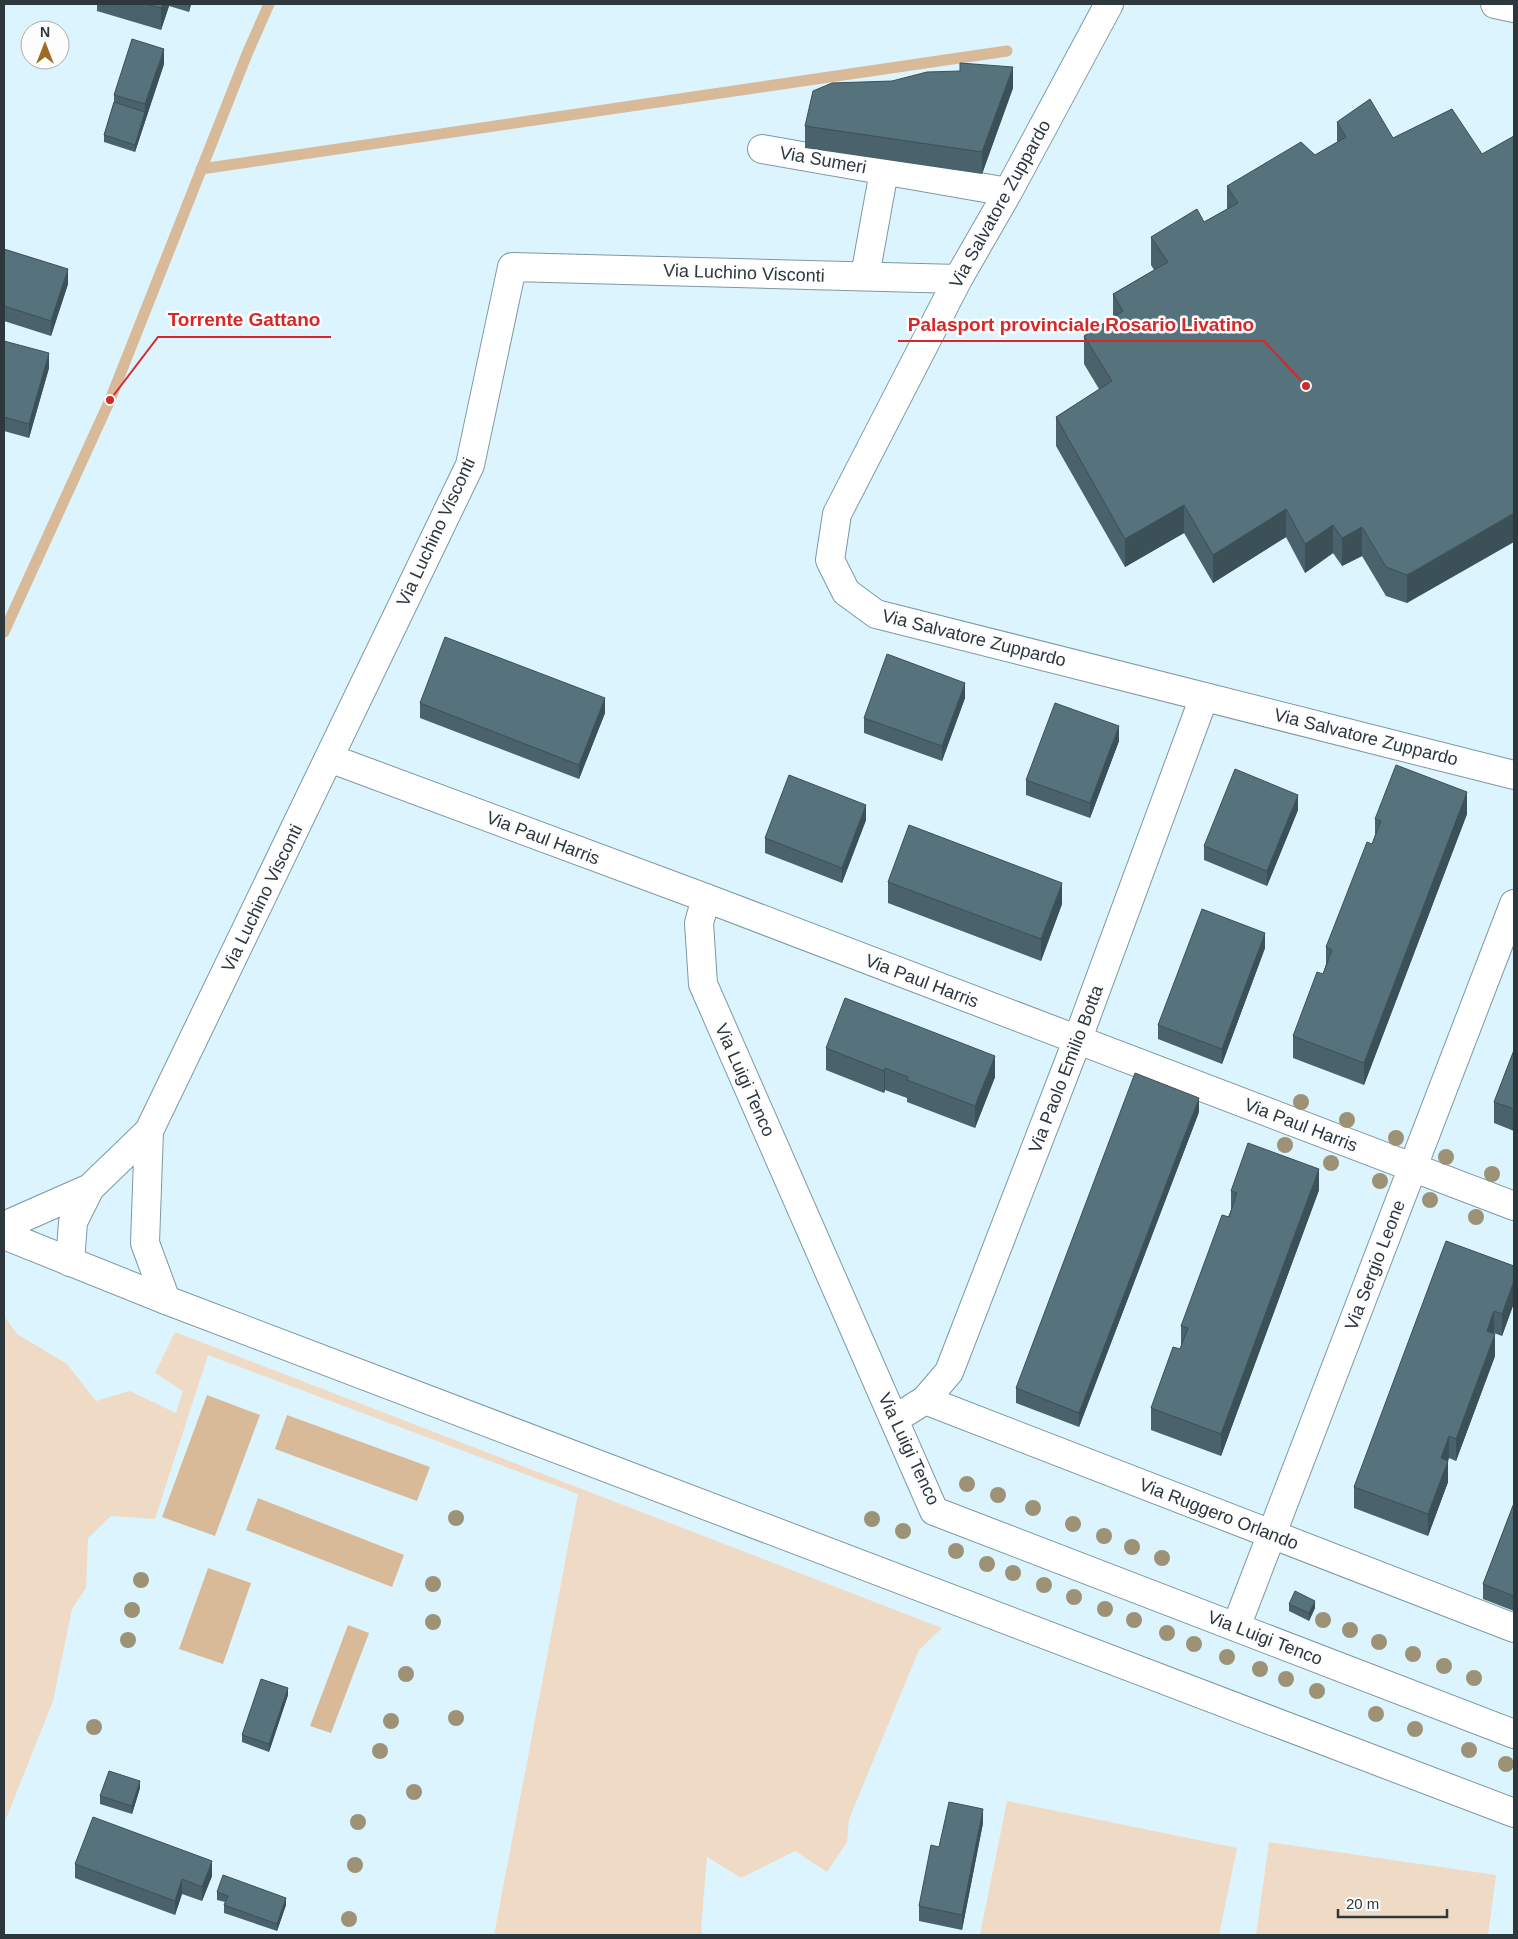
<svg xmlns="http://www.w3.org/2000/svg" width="1518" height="1939" viewBox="0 0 1518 1939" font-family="Arial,sans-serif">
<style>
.green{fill:#efdbc5}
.water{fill:#d8ba98}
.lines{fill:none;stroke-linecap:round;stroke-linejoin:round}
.stream{stroke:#d8ba98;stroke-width:11}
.minor-casing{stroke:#7c99a3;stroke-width:30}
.major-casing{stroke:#7c99a3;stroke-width:30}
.minor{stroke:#fff;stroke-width:28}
.major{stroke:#fff;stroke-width:28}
.tree{fill:#9d9275}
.wall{fill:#4a626b}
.shaded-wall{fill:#3c5057}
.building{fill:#56727c;stroke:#3c5057}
.labels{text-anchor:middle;stroke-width:5;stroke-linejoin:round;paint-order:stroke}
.street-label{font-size:18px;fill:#2c383c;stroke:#fdfdfd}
.leader{fill:none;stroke:#d62828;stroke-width:2}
.callout-dot{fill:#d62828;stroke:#fdfdfd;stroke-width:2}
.callout-label{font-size:19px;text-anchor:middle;font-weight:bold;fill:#d62828;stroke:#fdfdfd;stroke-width:5;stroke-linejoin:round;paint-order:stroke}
</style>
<rect width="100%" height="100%" fill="#dcf4fd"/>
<path class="green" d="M4,1316L17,1334L67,1364L96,1401L130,1391L176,1413L183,1391L155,1373L175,1332L942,1628L919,1650L849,1819L847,1842L827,1872L795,1851L741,1878L707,1857L701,1930L703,1935H494L578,1494L208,1355L155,1519L111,1516L88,1538L86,1588L72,1609L53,1701L4,1824Z
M1007,1801L1237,1848L1219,1935H980Z
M1269,1842L1496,1875L1488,1935H1256Z"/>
<path class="water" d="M207,1395L260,1415L215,1536L162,1517Z
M287,1415L430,1467L417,1501L275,1449Z
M258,1498L404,1555L392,1587L246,1530Z
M208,1568L251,1583L223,1664L179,1649Z
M348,1625L369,1633L331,1733L310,1726Z"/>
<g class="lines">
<path class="stream" d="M201,169L1007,51
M4,632L110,400L247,54L269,4"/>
<defs>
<path id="minor" d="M1109,4L1008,192L958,279L837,514L830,560L846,592L876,614L1514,775
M1495,4L1514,8
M762,149L1008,192
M865,276L884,171
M329,758L706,898L1514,1206
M706,898L699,923L703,984L934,1511L1514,1734
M149,1131L470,465L512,267L958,279
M4,1226L90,1188
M70,1262L73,1222L90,1188L149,1131L145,1243L166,1300
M925,1400L1514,1628
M895,1419L925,1400L949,1372L1077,1041L1204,697
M1236,1627L1514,904"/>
<path id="major" d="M4,1235L166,1300L1514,1813"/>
</defs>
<use href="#minor" class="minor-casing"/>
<use href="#major" class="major-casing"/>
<use href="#minor" class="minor"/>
<use href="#major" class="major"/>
</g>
<g class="tree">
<circle cx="1301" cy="1102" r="8"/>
<circle cx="1347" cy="1120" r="8"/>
<circle cx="1396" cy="1138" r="8"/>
<circle cx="1285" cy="1145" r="8"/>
<circle cx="1446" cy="1157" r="8"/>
<circle cx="1331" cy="1163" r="8"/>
<circle cx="1492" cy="1174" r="8"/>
<circle cx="1380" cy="1181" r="8"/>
<circle cx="1430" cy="1200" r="8"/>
<circle cx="1476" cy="1217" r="8"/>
<circle cx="967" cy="1484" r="8"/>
<circle cx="998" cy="1495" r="8"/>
<circle cx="1033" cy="1508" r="8"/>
<circle cx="456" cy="1518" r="8"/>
<circle cx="872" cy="1519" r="8"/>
<circle cx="1073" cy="1524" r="8"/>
<circle cx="903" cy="1531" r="8"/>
<circle cx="1104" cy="1536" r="8"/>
<circle cx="1132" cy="1547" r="8"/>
<circle cx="956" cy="1551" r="8"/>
<circle cx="1162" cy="1558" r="8"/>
<circle cx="987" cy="1564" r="8"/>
<circle cx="1013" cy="1573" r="8"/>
<circle cx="141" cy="1580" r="8"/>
<circle cx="433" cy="1584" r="8"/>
<circle cx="1044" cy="1585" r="8"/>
<circle cx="1074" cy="1597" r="8"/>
<circle cx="1105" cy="1609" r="8"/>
<circle cx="132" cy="1610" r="8"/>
<circle cx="1134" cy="1620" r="8"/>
<circle cx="1323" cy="1620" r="8"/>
<circle cx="433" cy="1622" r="8"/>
<circle cx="1350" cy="1630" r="8"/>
<circle cx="1167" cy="1633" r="8"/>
<circle cx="128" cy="1640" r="8"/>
<circle cx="1379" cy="1642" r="8"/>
<circle cx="1194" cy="1644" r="8"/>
<circle cx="1413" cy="1654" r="8"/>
<circle cx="1227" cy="1657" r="8"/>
<circle cx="1444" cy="1666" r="8"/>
<circle cx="1260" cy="1669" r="8"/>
<circle cx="406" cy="1674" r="8"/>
<circle cx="1474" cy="1678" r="8"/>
<circle cx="1286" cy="1679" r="8"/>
<circle cx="1317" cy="1691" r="8"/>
<circle cx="1376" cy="1714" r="8"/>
<circle cx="456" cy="1718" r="8"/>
<circle cx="391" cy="1721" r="8"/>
<circle cx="94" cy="1727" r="8"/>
<circle cx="1415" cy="1729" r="8"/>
<circle cx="1469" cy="1750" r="8"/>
<circle cx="380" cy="1751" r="8"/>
<circle cx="1506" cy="1764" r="8"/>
<circle cx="414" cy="1792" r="8"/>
<circle cx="358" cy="1822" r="8"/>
<circle cx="355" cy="1865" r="8"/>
<circle cx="349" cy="1919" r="8"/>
</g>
<path class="wall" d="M97,4H191L189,12L169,6L161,30L97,11Z
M164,64L135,152L104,142V135L114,102V95Z
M1013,88L982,174L805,148V126Z
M1452,109L1407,603L1386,596L1362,556L1342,566L1333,553L1305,573L1286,537L1213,583L1184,533L1125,567L1056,446V417L1099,389L1084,364V336L1113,317V294L1154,270L1151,265V237L1204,222L1227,209V186L1315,155L1337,142V122L1393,138Z
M4,249L68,284L51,336L4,321Z
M4,341L49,368L29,438L4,431Z
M965,698L942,761L864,733V718Z
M420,703L605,713L579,779L420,718Z
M1119,741L1090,818L1026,795V780Z
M1298,810L1267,886L1204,860V846Z
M1467,814L1364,1085L1293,1058V1036L1323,974L1326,964V947L1372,844L1375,835V819Z
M866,820L842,883L765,853V838Z
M888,882L1062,904L1041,961L888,903Z
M1265,948L1222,1064L1158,1039V1025Z
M826,1048L995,1077L975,1128L907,1102V1098L885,1090L884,1093L826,1070Z
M1514,1050V1131L1494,1123V1102Z
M1199,1112L1079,1427L1016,1403V1388Z
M1319,1190L1221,1456L1151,1430V1408L1180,1349L1181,1347V1326L1231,1210V1191Z
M1514,1266V1303L1502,1336L1494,1333V1334L1495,1356L1456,1461L1449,1458L1448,1461V1482L1428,1536L1354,1508V1487Z
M1514,1503V1611L1483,1599V1584Z
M1289,1604L1315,1608L1309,1621L1289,1611Z
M288,1695L269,1752L242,1742V1735Z
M140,1788L132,1814L100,1804V1796Z
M983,1823L962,1930L919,1921V1906L939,1847Z
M75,1864L212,1876L202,1901L182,1894L175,1915L75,1878Z
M217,1892L286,1905L277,1931L224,1913V1905L225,1902L217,1900Z"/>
<path class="shaded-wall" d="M163,4H169V6L161,30V8Z
M189,4H191L189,12Z
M164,49V64L135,152V145L145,112V104Z
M1013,67V88L982,174V152Z
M68,269V284L51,336V321Z
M49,353V368L29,438V424Z
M1184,505V533L1125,567V539Z
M1286,509V537L1213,583V555Z
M1514,513V542L1407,603V575Z
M1333,525V553L1305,573V544Z
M1362,527V556L1342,566V538Z
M965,683V698L942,761V746Z
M605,698V713L579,779V765Z
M1119,726V741L1090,818V803Z
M1467,792V814L1364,1085V1063Z
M1298,795V810L1267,886V871Z
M866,805V820L842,883V868Z
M1062,883V904L1041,961V939Z
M1265,933V948L1222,1064V1049Z
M995,1056V1077L975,1128V1106Z
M885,1068V1090L884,1093V1071Z
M1199,1098V1112L1079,1427V1413Z
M1319,1169V1190L1221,1456V1434Z
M1514,1281V1303L1502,1336V1314Z
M1494,1311V1333L1487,1353V1331Z
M1495,1334V1356L1456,1461V1439Z
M1449,1436V1458L1441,1479V1458Z
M1448,1461V1482L1428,1536V1514Z
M1315,1601V1608L1309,1621V1613Z
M288,1688V1695L269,1752V1744Z
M140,1781V1788L132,1814V1806Z
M983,1809V1823L962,1930V1915Z
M212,1861V1876L202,1901V1887Z
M182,1879V1894L175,1915V1901Z
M286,1898V1905L277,1931V1924Z"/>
<path class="building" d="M146,4H163L161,8Z
M132,39L164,49L145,104L114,95Z
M960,63L1013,67L982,152L805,126L813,91L832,83L892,81L927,72L960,71Z
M1370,99L1393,138L1452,109L1482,154L1514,136V513L1407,575L1386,567L1362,527L1342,538L1333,525L1305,544L1286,509L1213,555L1184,505L1125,539L1056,417L1112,381L1084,336L1123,311L1113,294L1168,262L1151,237L1197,209L1204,222L1238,203L1227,186L1301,142L1315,155L1346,137L1337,122Z
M114,102L145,112L135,145L104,135Z
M4,249L68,269L51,321L4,306Z
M4,341L49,353L29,424L4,417Z
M445,637L605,698L579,765L420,703Z
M887,654L965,683L942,746L864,718Z
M1055,703L1119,726L1090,803L1026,780Z
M1396,765L1467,792L1364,1063L1293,1036L1317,972L1323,974L1332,950L1326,947L1367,842L1372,844L1381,821L1375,819Z
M1235,769L1298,795L1267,871L1204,846Z
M789,775L866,805L842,868L765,838Z
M909,825L1062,883L1041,939L888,882Z
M1202,909L1265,933L1222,1049L1158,1025Z
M845,998L995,1056L975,1106L907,1080L908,1077L885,1068L884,1071L826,1048Z
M1514,1050V1109L1494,1102Z
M1135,1073L1199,1098L1079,1413L1016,1388Z
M1248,1143L1319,1169L1221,1434L1151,1408L1173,1347L1180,1349L1188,1328L1181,1326L1222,1215L1229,1217L1237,1193L1231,1191Z
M1446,1241L1514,1266V1281L1502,1314L1494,1311L1487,1331L1495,1334L1456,1439L1449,1436L1441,1458L1448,1461L1428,1514L1354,1487Z
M1514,1503V1596L1483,1584Z
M1295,1591L1315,1601L1309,1613L1289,1604Z
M261,1679L288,1688L269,1744L242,1735Z
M109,1771L140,1781L132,1806L100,1796Z
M949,1802L983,1809L962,1915L919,1906L931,1845L939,1847Z
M93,1817L212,1861L202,1887L182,1879L175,1901L75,1864Z
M223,1875L286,1898L277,1924L224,1905L228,1896L217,1892Z"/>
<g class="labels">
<g class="street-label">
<text transform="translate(823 160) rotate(10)" y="6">Via Sumeri</text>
<text transform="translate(1000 204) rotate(-61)" y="6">Via Salvatore Zuppardo</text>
<text transform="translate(744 273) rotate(2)" y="6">Via Luchino Visconti</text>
<text transform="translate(436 532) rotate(-65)" y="6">Via Luchino Visconti</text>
<text transform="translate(974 638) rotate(14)" y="6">Via Salvatore Zuppardo</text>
<text transform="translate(1366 737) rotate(14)" y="6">Via Salvatore Zuppardo</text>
<text transform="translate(543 838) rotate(21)" y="6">Via Paul Harris</text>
<text transform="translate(262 898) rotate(-64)" y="6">Via Luchino Visconti</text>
<text transform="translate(922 981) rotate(21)" y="6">Via Paul Harris</text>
<text transform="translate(1066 1069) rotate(-69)" y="6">Via Paolo Emilio Botta</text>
<text transform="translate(745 1080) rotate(66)" y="6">Via Luigi Tenco</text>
<text transform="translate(1301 1125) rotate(21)" y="6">Via Paul Harris</text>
<text transform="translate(1375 1265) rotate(-69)" y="6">Via Sergio Leone</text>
<text transform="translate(909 1449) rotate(65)" y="6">Via Luigi Tenco</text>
<text transform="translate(1219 1514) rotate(21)" y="6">Via Ruggero Orlando</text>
<text transform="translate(1265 1638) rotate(21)" y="6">Via Luigi Tenco</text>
</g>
</g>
<path class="leader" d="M110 400L158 337H331M1306 386L1264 341H898"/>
<g class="callout-dot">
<circle cx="110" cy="400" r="5"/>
<circle cx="1306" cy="386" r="5"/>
</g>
<g class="callout-label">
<text x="244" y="326">Torrente Gattano</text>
<text x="1081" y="331">Palasport provinciale Rosario Livatino</text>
</g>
<rect width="1518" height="1939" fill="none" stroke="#2c383c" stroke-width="10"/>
<g transform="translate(45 45)"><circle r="24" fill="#fdfdfd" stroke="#a9aeb0"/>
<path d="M0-4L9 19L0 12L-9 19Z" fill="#9e6a21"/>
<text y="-8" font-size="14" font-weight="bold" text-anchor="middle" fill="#2c383c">N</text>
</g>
<path d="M1338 1909v8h109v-8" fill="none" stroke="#2c383c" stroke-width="2.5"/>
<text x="1346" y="1909" font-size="15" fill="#2c383c" stroke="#fdfdfd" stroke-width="4" paint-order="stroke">20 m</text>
</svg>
